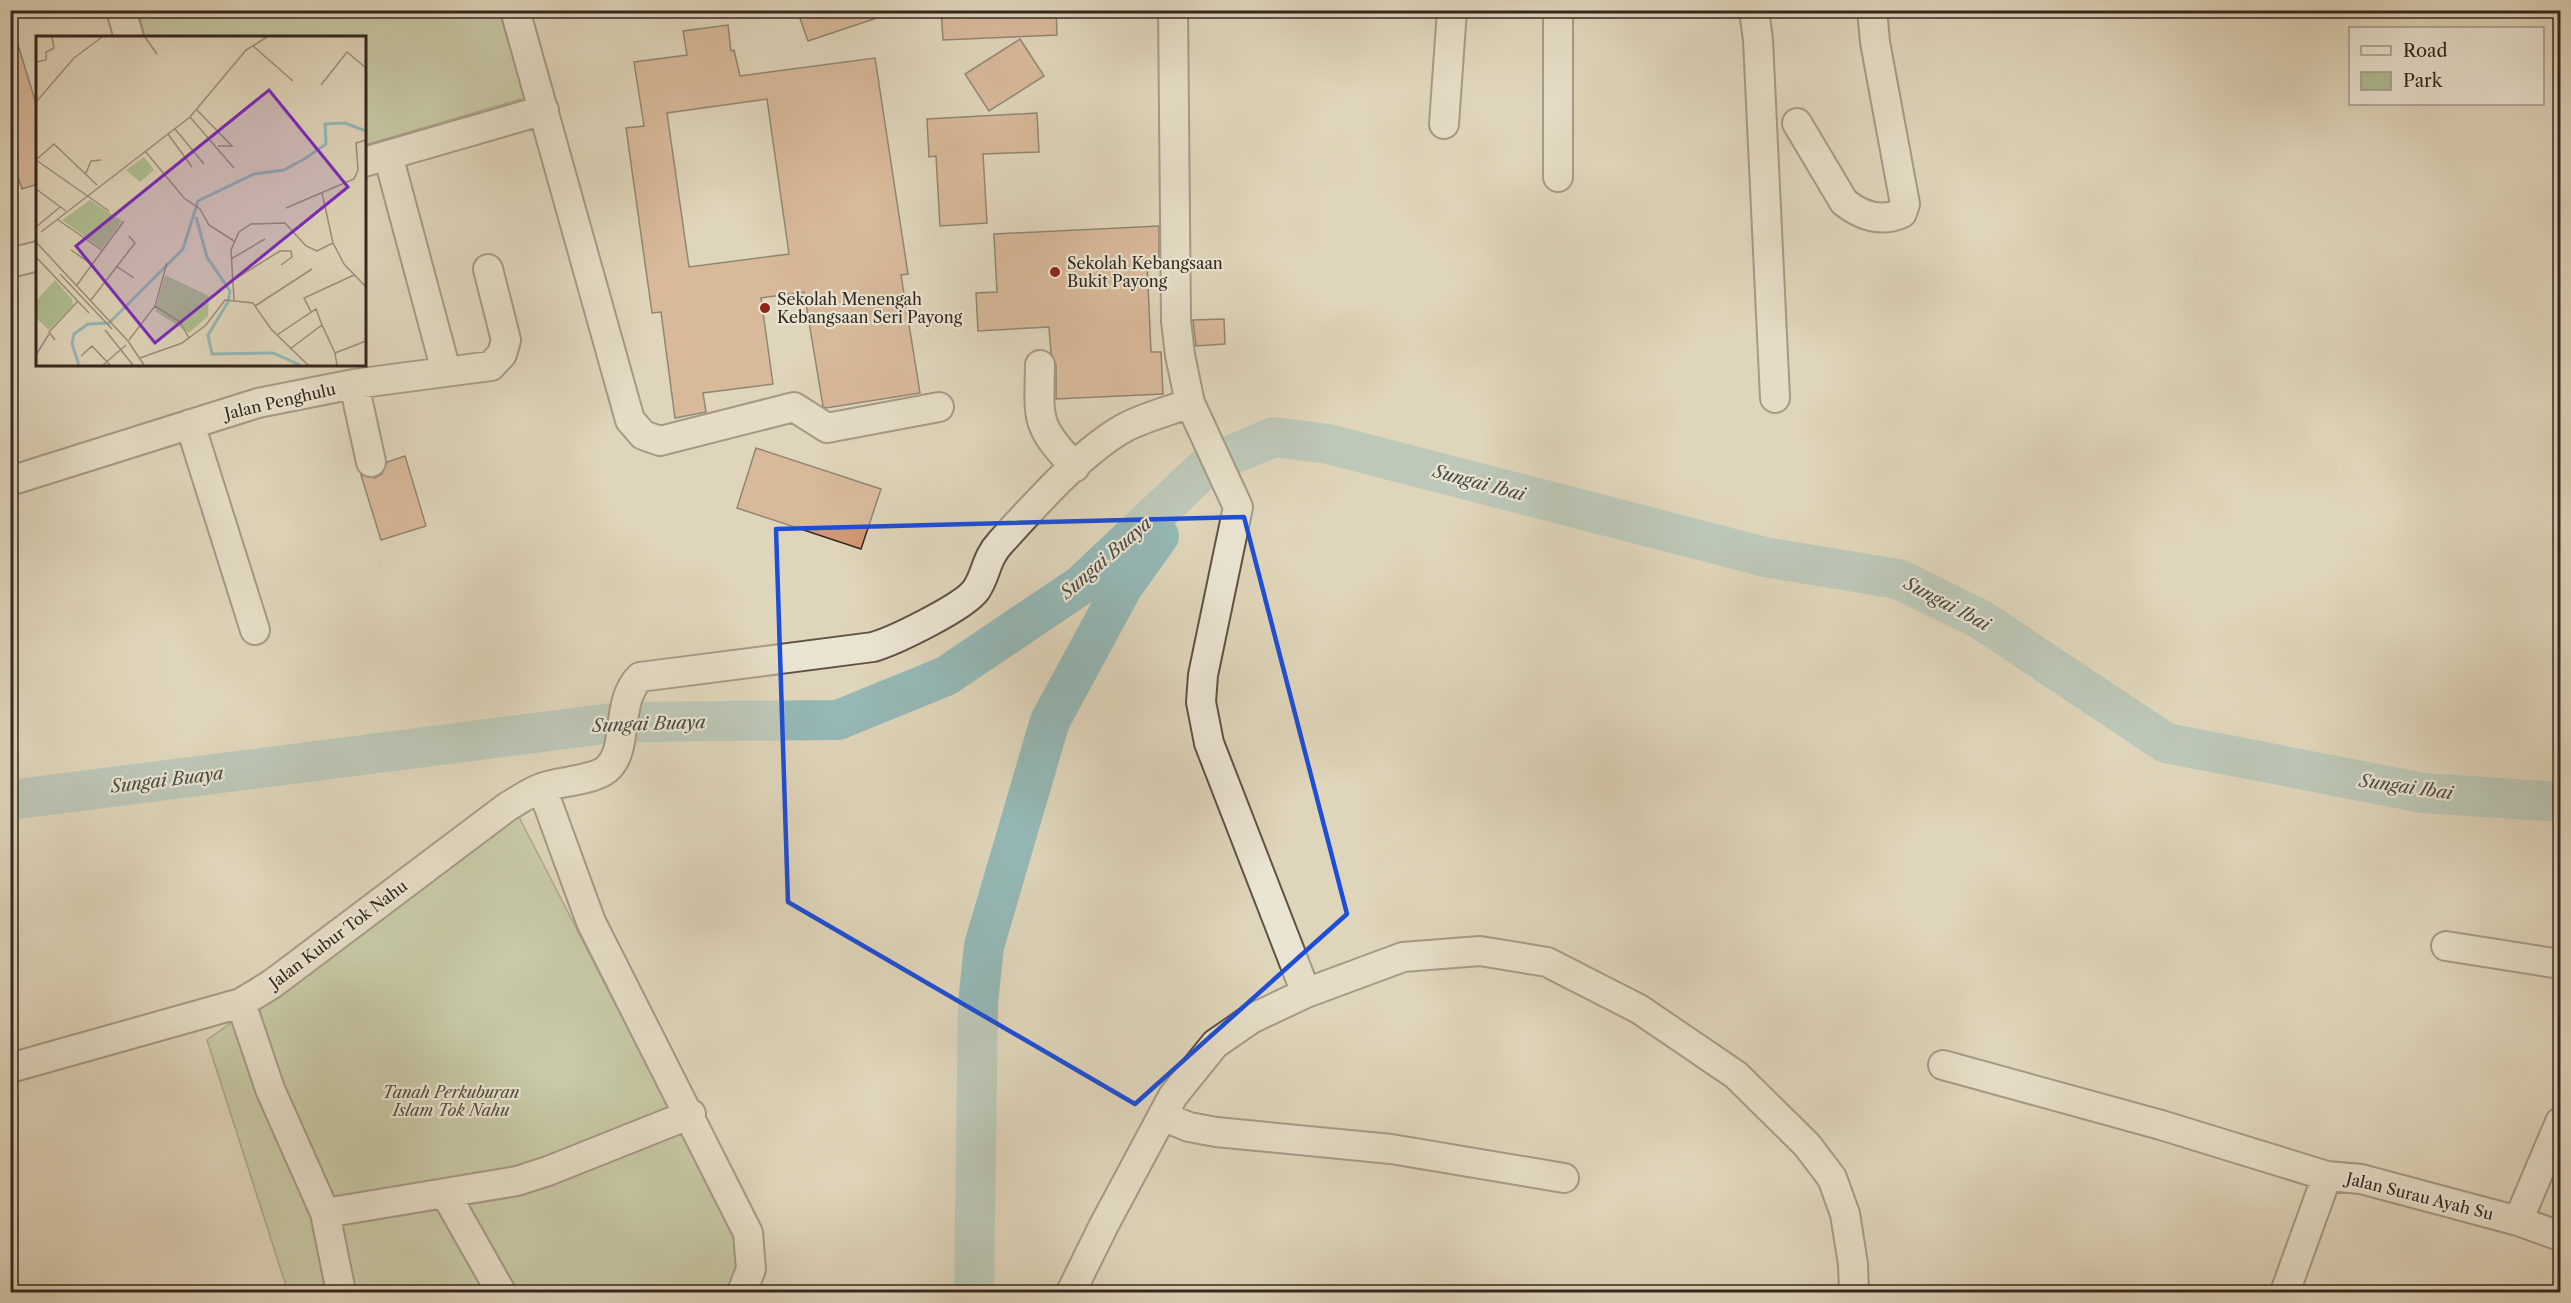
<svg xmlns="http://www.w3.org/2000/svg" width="2571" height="1303" viewBox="0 0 2571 1303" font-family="'Libre Caslon Text',serif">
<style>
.green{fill:#afbe92;stroke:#727258;stroke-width:1.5}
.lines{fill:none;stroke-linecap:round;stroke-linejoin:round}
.river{stroke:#95b8b6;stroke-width:40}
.building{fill:#d19873;stroke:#34271f;stroke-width:1.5;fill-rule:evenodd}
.minor-casing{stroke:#5f5246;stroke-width:32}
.minor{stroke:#eae4d2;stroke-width:28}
.marked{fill:none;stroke:#1d4ed8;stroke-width:4.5;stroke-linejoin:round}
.poi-dot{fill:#8f2418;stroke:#eae4d2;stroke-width:2}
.labels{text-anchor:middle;stroke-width:4.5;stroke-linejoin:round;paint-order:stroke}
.poi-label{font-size:16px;fill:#34271f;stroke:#eae4d2;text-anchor:start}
.street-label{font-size:16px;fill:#34271f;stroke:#eae4d2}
.park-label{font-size:16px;font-style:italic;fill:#534d3c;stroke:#eae4d2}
.water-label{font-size:18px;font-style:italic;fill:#4c4b45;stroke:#eae4d2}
.inset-river{fill:none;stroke:#95b8b6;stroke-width:3}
.inset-road{fill:none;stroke:#9b8f7c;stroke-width:1.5}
.view{fill:#7b2cbf;fill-opacity:0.15;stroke:#7b2cbf;stroke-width:3}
.inset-edge{fill:none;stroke:#34271f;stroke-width:3}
</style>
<rect width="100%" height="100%" fill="#dfd5ba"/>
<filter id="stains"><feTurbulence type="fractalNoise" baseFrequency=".00333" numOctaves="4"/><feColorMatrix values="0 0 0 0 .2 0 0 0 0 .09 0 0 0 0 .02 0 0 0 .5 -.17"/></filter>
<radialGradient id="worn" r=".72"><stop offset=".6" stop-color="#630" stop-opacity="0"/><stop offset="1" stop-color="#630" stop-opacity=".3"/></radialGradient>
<path class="green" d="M138,11H499L525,98L365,145L364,38L145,37Z
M519,817L735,1237L738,1270L726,1292H288L207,1040Z"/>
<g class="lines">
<path class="river" d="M10,800L620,722L838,720L946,676L1081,585L1209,464L1274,437L1328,444L1765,557L1898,579L1980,619L2166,743L2423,793L2560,802
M974,1292L978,1003L984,946L1050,721L1122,588L1159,536"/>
</g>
<path class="building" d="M797,10H888L889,14L808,41Z
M941,10H1056L1057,35L943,40Z
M728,25L731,51L734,50L740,76L875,58L908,274L901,275L920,393L826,408L823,406L804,292L761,298L773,384L703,393L706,412L675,418L661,312L652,313L626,128L644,126L634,62L687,55L683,31ZM767,99L789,254L689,267L667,113Z
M15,35L38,110V184L22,189L10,152V36Z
M1020,39L1044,76L989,111L965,74Z
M1037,113L1039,152L983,154L987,223L940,226L936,156L929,157L927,119Z
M1159,226V262H1147L1151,352H1161L1163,394L1056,399V365L1051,353L1049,327L978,331L976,293L997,292L994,234Z
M1224,319L1225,344L1196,346L1193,320Z
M756,448L881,489L861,549L737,508Z
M405,456L426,526L381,540L361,475L375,478L382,474L387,462Z"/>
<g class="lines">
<defs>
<path id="minor" d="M121,10L129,38
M515,10L630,420L643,435L660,441L794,407L827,428L939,407
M1173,10L1176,321L1180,355L1190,403L1238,507L1203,675L1201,702L1209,743L1306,993
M1558,10V177
M1754,10L1758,40L1775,398
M1797,123L1844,202C1860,215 1881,223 1902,213L1905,204L1875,42L1872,10
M1444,124L1452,10
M388,155L446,371
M364,162L544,110
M10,263L38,256
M1040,365C1039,420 1035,425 1075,467
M354,384L371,462
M190,424L255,630
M10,481L258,403L354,384L491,366L502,354L506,340L488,269
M542,788L591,922L748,1233L751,1269L742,1292
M2446,946L2560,964
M241,1003L270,1089L325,1213L341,1292
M1943,1065L2161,1125L2327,1176L2361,1179L2518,1221L2560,1236
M10,1068L241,1003L272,984L507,807C519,800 531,791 544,787C561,781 598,780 609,767C629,746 615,702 640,677L873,647C894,641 964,607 976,590C987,574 985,559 1001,542C1034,506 1083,450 1126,427C1145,417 1169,411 1190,403
M1162,1116L1189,1127L1216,1132L1391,1149L1564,1178
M445,1193L501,1292
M325,1213L517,1181L548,1171L691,1114
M2518,1221L2560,1122
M1071,1292L1104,1225L1173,1096L1215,1044L1251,1019L1306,993L1403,957L1480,951L1547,962L1639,1009L1736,1075L1807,1145L1832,1178L1845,1214L1853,1264L1854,1292
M2285,1292L2327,1176"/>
</defs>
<use href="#minor" class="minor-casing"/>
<use href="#minor" class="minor"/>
</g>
<path d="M0 0H2571V1303H0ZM1244,517L1347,914L1135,1104L788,902L776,529Z" fill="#dfd5ba" fill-opacity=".55" fill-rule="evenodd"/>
<path class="marked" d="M1244,517L1347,914L1135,1104L788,902L776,529Z"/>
<g class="poi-dot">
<circle cx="1055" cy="272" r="6"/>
<circle cx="765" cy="308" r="6"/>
</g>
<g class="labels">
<g class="poi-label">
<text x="1067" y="269">Sekolah Kebangsaan<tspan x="1067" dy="18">Bukit Payong</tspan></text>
<text x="777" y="305">Sekolah Menengah<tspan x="777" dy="18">Kebangsaan Seri Payong</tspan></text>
</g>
<g class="street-label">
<text transform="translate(280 401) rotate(-13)" y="6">Jalan Penghulu</text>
<text transform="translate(338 934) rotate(-37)" y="6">Jalan Kubur Tok Nahu</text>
<text transform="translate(2420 1196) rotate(14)" y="6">Jalan Surau Ayah Su</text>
</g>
<g class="park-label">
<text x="451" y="1098">Tanah Perkuburan<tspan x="451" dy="18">Islam Tok Nahu</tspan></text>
</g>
<g class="water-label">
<text transform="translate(1479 483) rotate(15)" y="6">Sungai Ibai</text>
<text transform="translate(1106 558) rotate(-41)" y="6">Sungai Buaya</text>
<text transform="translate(1947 604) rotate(28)" y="6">Sungai Ibai</text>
<text transform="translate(649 724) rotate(-2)" y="6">Sungai Buaya</text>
<text transform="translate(167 780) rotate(-7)" y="6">Sungai Buaya</text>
<text transform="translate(2406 787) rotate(8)" y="6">Sungai Ibai</text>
</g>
</g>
<g transform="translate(36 36)">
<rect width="330" height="330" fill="#dfd5ba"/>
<path d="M108,121L118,134L104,146L90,134ZM54,164L86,185L66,213L26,184ZM129,239L173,260L172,280L153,297L119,275ZM19,244L36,263L37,269L13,294L0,282V265Z" fill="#afbe92"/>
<path class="inset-river" d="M160,181L171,221L194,255L192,266L172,299L176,318L237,317L264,329M43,329L36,308L38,298L52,288L73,287L147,213L162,165L218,138L248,134L270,122L290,108L289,88L309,87L330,95"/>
<path class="inset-road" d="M109,1L121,18M217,10L257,45M0,26L10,24V16L18,12L16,1M285,49L311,16L330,32M0,66L38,22L66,1M161,74L196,110H182M154,81L198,132M139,93L168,128M132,98L156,131M109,115L148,162L164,173L173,189L198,205M0,124L73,175M0,124L18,108L61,149M50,137L55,125L65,124M0,153L30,175M286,157L297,207L308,228L330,251M250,172L318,143L322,134L320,107L330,104M21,183L67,215M0,191L24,171M5,196L154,81L210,14L231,1M0,206L92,305L108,329M35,214L57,229M0,221L53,277M195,223L229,203M80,230L98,242M24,238L76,293M199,243L244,215H255L256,221L245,229M41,249L88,185M55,264L99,207L93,200M198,264L195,214L203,196L215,188L249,187L270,210L281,215L297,207M119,270L144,286L153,302M219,270L276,233M275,276L268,262L318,239M69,294L97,329M241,299L280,273L286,289M19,304L13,296L42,265M93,304L119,270L131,227M254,313L286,289L299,317M0,319L13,298M45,320L56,310L74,329M104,322L146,307L170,289L189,264L217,267L235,293L272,329M67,329L90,309M301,329L299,317L330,305"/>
<path class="view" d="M233,54L312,151L119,307L40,210Z"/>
<rect width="330" height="330" class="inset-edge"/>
</g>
<rect width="2571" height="1303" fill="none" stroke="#dfd5ba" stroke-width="36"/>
<rect x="12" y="12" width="2547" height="1279" fill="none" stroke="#34271f" stroke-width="3"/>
<rect x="18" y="18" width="2535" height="1267" fill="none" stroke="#34271f" stroke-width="1.5"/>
<rect x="2349" y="27" width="195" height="78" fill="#eae4d2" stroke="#a1988a" stroke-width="1.5"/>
<rect x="2361" y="46" width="30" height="9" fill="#eae4d2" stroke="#a1988a" stroke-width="1.5"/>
<text x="2403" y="57" font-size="18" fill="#34271f">Road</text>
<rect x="2361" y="72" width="30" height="18" fill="#afbe92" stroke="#a1988a" stroke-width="1.5"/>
<text x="2403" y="87" font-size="18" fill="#34271f">Park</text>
<rect width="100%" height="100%" filter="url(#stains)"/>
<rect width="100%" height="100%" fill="url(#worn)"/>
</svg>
